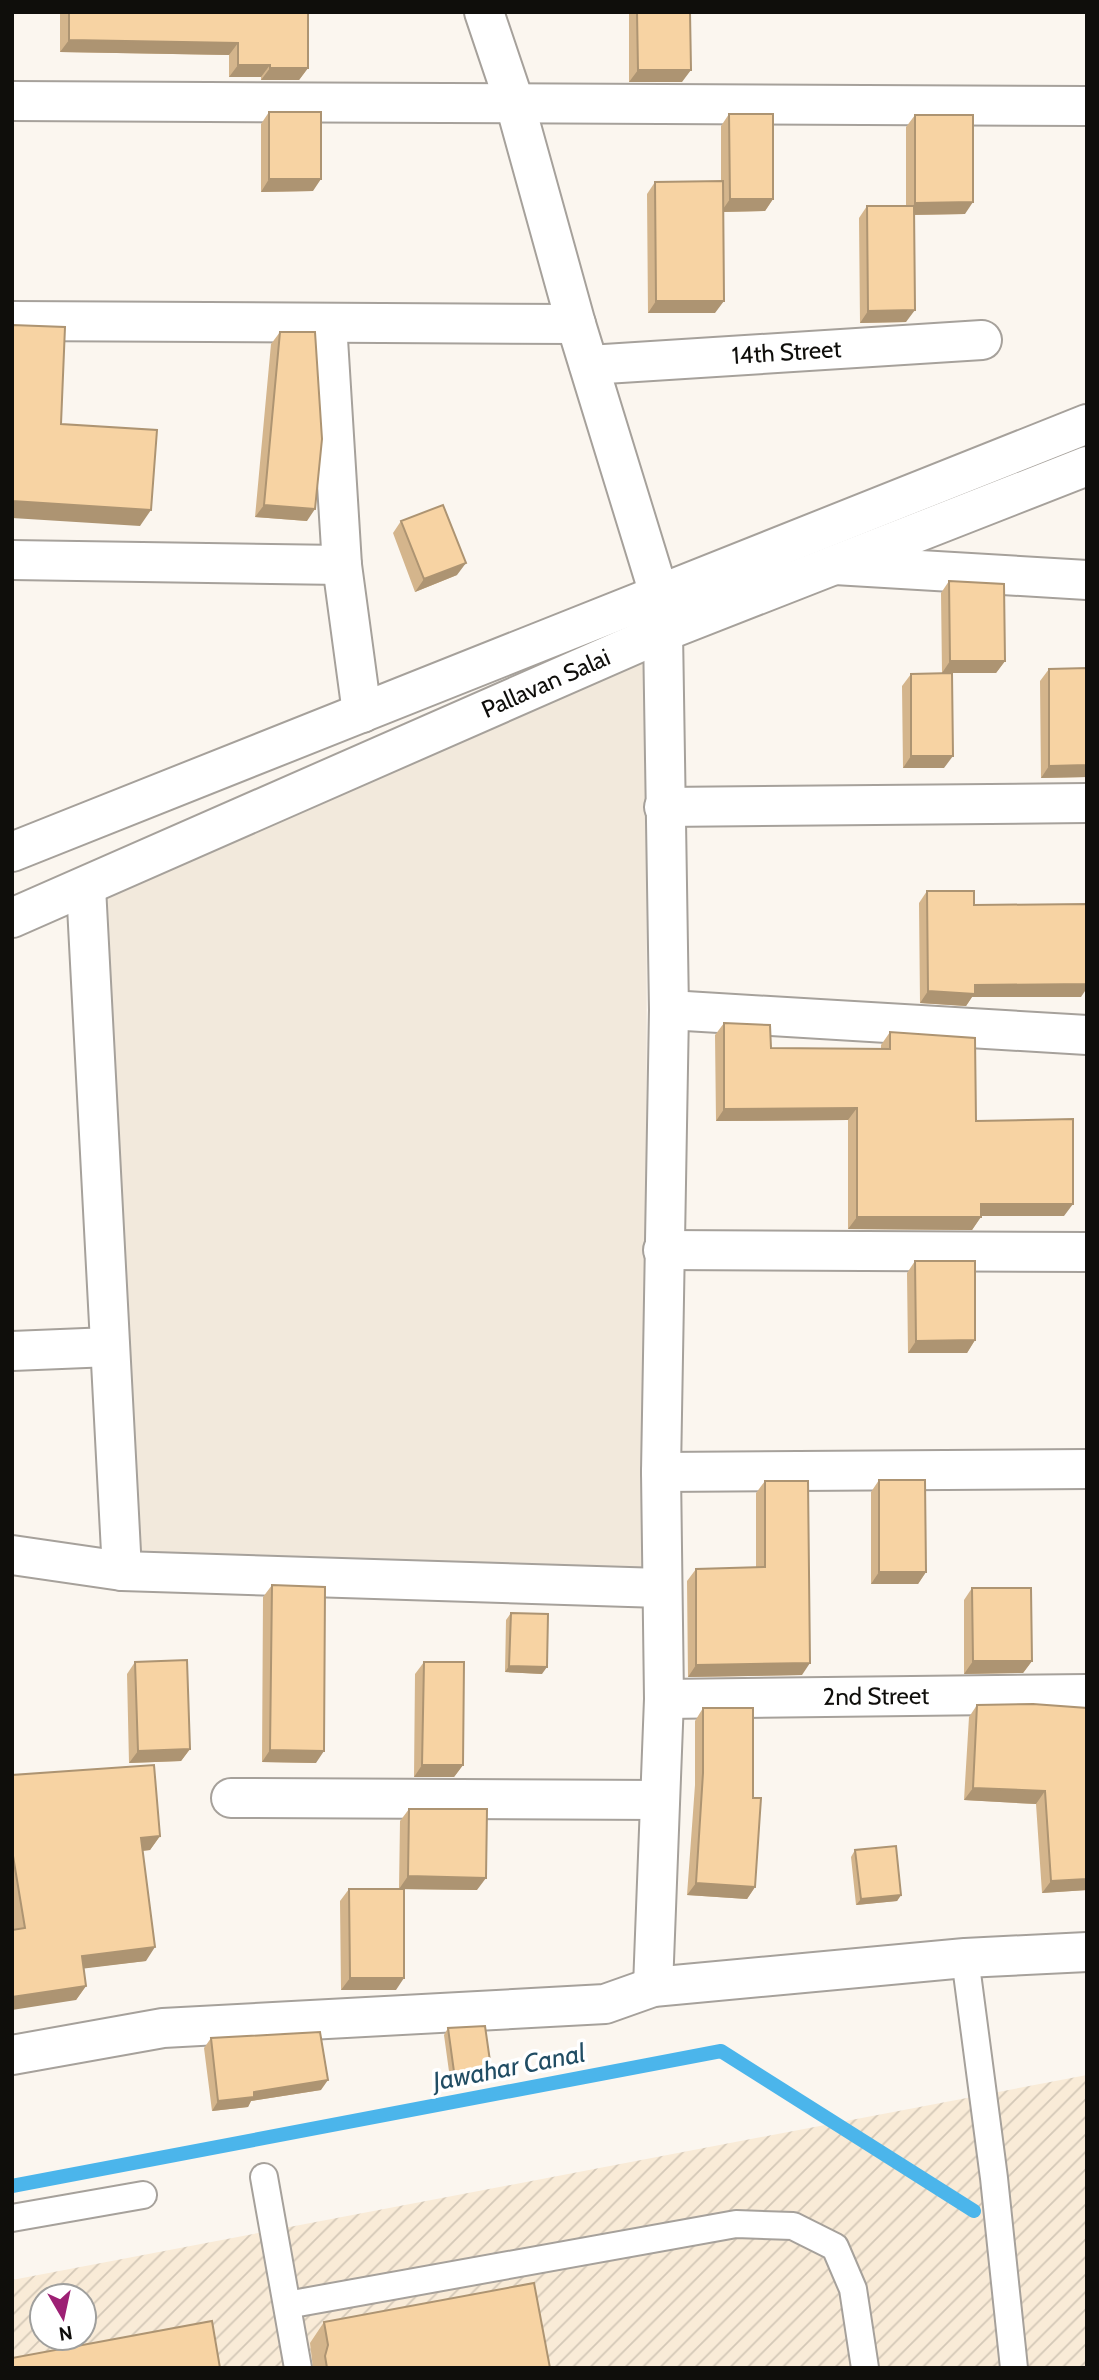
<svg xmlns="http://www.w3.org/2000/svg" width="1099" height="2380" viewBox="0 0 1099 2380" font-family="Cabin,sans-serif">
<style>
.industrial{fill:url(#industrial-furrows);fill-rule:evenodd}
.built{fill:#f2e9dc}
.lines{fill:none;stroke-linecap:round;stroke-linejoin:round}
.stream{stroke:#4bb5eb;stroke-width:14}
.service-casing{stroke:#a6a19b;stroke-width:30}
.minor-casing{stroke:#a6a19b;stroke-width:42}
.tertiary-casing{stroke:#a6a19b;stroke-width:42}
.service{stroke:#fff;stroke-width:26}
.minor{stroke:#fff;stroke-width:38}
.tertiary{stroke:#fff;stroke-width:38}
.wall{fill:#d4b58c}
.shaded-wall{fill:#ad9472}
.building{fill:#f7d3a3;stroke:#ad9472;stroke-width:2}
.labels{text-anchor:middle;stroke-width:7;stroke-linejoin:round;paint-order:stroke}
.street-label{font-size:24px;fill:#0f0e0b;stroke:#fff}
.water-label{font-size:26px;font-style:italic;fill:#214d64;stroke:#fff}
</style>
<defs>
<pattern id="industrial-furrows" width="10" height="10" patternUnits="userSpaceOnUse" patternTransform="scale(1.75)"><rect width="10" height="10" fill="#f9ebd7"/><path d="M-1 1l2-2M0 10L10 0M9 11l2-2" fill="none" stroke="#d4c8b7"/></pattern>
</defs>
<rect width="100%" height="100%" fill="#fbf6ef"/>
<path class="industrial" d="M1087,2075V2368H12V2280ZM42,2296H84V2338H42Z"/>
<path class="built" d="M647,652L646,1579L122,1574L98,899Z"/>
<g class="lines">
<path class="stream" d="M12,2186L721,2051L974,2211"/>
<defs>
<path id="service" d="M965,1958L994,2178L1014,2368
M264,2177L298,2368
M12,2218L143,2195
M287,2305L736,2224L793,2226L835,2247L853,2289L865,2368"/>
<g id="minor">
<path d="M484,12L515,104L576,324L659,594"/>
<path d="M12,101L1087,106"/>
<path d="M12,321L576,324"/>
<path d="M327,323L342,565L362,713"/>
<path id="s1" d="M589,365L982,340"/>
<path d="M12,560L342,565"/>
<path d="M835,565L1087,580"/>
<path d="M664,807L1087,803"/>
<path d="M86,887L122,1571"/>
<path d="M669,1010L1087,1035"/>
<path d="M663,1250L1087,1252"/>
<path d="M12,1351L110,1347"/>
<path d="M661,1472L1087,1469"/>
<path d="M12,1555L122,1571L661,1588"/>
<path id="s2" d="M664,1699L1087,1694"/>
<path d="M231,1798L660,1800"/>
<path d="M653,1987L664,1699L661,1472L669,1010L663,632"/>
<path d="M12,2055L163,2028L605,2004L653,1987L965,1958L1087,1952"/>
</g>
<g id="tertiary">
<path d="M12,852L1087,424"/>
<path id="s3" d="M12,918L663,632L1087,466"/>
</g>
</defs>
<use href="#service" class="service-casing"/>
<use href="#minor" class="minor-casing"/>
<use href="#tertiary" class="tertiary-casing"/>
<use href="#service" class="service"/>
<use href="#minor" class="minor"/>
<use href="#tertiary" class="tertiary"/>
</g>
<path class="wall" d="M60,12H308V68L299,80H261V77H229V55L60,52Z
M629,12H690L682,82H629Z
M269,112L313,191L261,192V124Z
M729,114L773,199L765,211L723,212L715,313H648L647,194L655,182L721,181V126Z
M915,115L965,214L914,215L906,322L860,323L859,218L867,206H906V127Z
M280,332L307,521L255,517L271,344Z
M401,521L457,575L415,592L393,533Z
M949,581L1005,661L996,673H942L941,593Z
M1049,669L1087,777L1041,778L1040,681Z
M911,674L944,768H903L902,686Z
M927,891L974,905L1081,997H972L966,1006L920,1003L919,903Z
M724,1023L771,1048L881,1049V1045L890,1032L976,1121L1064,1216H981L972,1230L848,1229V1120L716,1121L715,1035Z
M915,1261L975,1340L967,1353H908L907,1273Z
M879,1480L926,1572L918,1584H871V1492Z
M765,1481L802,1675L688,1677L687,1581L696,1569L756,1568V1493Z
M272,1585L316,1763L262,1762L263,1597Z
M972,1588L1032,1661L1023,1673L964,1674V1600Z
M511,1613L542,1674L505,1672L506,1620Z
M135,1662L190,1749L181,1761L129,1763L127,1674Z
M424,1662L463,1765L454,1777H414L415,1674Z
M977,1705L1087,1708V1890L1042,1893L1036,1804L964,1800L969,1717Z
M703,1708L753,1798L755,1887L747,1899L687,1895L695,1785V1721Z
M12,1775L160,1836L150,1850L142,1851L146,1961L83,1968L86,1986L76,2000L13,1930Z
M409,1809L477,1890L399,1889L400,1821Z
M855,1850L901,1895L897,1901L856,1905L851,1857Z
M349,1889L396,1990H341L340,1901Z
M448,2028L487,2081L451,2086L444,2035Z
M211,2038L321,2090L251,2101L248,2107L212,2111L204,2048Z
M324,2322L550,2368H313L310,2343Z"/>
<path class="shaded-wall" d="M69,40L238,43L229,55L60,52Z
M238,65H270L261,77H229Z
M270,68H308L299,80H261Z
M638,70H691L682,82H629Z
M269,179H321L313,191L261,192Z
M730,199H773L765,211L721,212Z
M973,202L965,214L906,215L915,203Z
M656,301H724L715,313H648Z
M915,310L906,322L860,323L868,311Z
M12,501L151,510L140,526L12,518Z
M264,505L315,509L307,521L255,517Z
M466,563L457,575L415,592L424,579Z
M950,661H1005L996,673H942Z
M911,756H953L944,768H903Z
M1087,765V777L1041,778L1049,766Z
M1087,984V988L1081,997H972L966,1006L920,1003L928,991L975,985Z
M857,1108L848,1120L716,1121L724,1109Z
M981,1204H1073L1064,1216H972Z
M857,1217H981L972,1230L848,1229Z
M975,1340L967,1353H908L916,1341Z
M879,1572H926L918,1584H871Z
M973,1661H1032L1023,1673L964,1674Z
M810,1663L802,1675L688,1677L696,1665Z
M509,1666L547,1667L542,1674L505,1672Z
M190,1749L181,1761L129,1763L138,1751Z
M270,1750L324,1751L316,1763L262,1762Z
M422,1765H463L454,1777H414Z
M973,1788L1045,1791L1036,1804L964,1800Z
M160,1836L150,1850L131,1852L141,1838Z
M408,1876L486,1878L477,1890L399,1889Z
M1087,1879V1890L1042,1893L1051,1881Z
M696,1883L755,1887L747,1899L687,1895Z
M901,1895L897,1901L856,1905L861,1899Z
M155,1947L146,1961L72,1970L82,1956Z
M350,1978H404L396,1990H341Z
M86,1986L76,2000L12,2010V1997Z
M492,2075L487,2081L451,2086L455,2079Z
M328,2080L321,2090L251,2101L248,2107L212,2111L218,2101L254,2092Z"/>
<path class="building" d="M69,12H308V68H270V65H238V43L69,40Z
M637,12H690L691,70H638Z
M269,112H321V179H269Z
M729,114H773V199H730Z
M915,115H973V202L915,203Z
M723,181L724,301H656L655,182Z
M867,206H914L915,310L868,311Z
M12,325L65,327L61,424L157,430L151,510L12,501Z
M280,332H315L322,439L315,509L264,505Z
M443,505L466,563L424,579L401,521Z
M949,581L1004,584L1005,661H950Z
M1087,668V765L1049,766V669Z
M952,673L953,756H911V674Z
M927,891H974V905L1087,904V984L975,985V994L928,991Z
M724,1023L770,1025L771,1048L890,1049V1032L975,1038L976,1121L1073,1119V1204H981V1217H857V1108L724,1109Z
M915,1261H975V1340L916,1341Z
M879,1480H925L926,1572H879Z
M765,1481H808L810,1663L696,1665V1569L765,1567Z
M272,1585L325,1587L324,1751L270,1750Z
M972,1588H1031L1032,1661H973Z
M511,1613L548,1614L547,1667L509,1666Z
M187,1660L190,1749L138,1751L135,1662Z
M424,1662H464L463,1765H422Z
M1033,1704L1087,1708V1879L1051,1881L1045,1791L973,1788L977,1705Z
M703,1708H753V1798H761L755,1887L696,1883L703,1773Z
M154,1765L160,1836L141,1838L155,1947L82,1956L86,1986L12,1997V1930L25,1928L12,1850V1775Z
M409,1809H487L486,1878L408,1876Z
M896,1846L901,1895L861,1899L855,1850Z
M349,1889H404V1978H350Z
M485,2026L492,2075L455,2079L448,2028Z
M320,2032L328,2080L254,2092V2097L218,2101L211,2038Z
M534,2283L550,2368H327L325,2356L328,2345L324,2322Z
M212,2321L220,2368H12V2358Z"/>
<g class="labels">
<g class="street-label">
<text dy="8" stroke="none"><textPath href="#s1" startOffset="198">14th Street</textPath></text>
<text dy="8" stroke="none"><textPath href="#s3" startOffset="583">Pallavan Salai</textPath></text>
<text dy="8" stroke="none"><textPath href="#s2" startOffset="212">2nd Street</textPath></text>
</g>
<g class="water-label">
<text transform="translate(509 2067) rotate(-11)" y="9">Jawahar Canal</text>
</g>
</g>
<rect width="1099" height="2380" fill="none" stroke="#0f0e0b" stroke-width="28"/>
<g transform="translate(63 2317) rotate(171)"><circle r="33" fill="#ffffff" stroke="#9f9f9d" stroke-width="2"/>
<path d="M0-5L12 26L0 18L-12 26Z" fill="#9d2074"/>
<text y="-10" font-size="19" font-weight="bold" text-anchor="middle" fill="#0f0e0b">N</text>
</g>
</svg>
